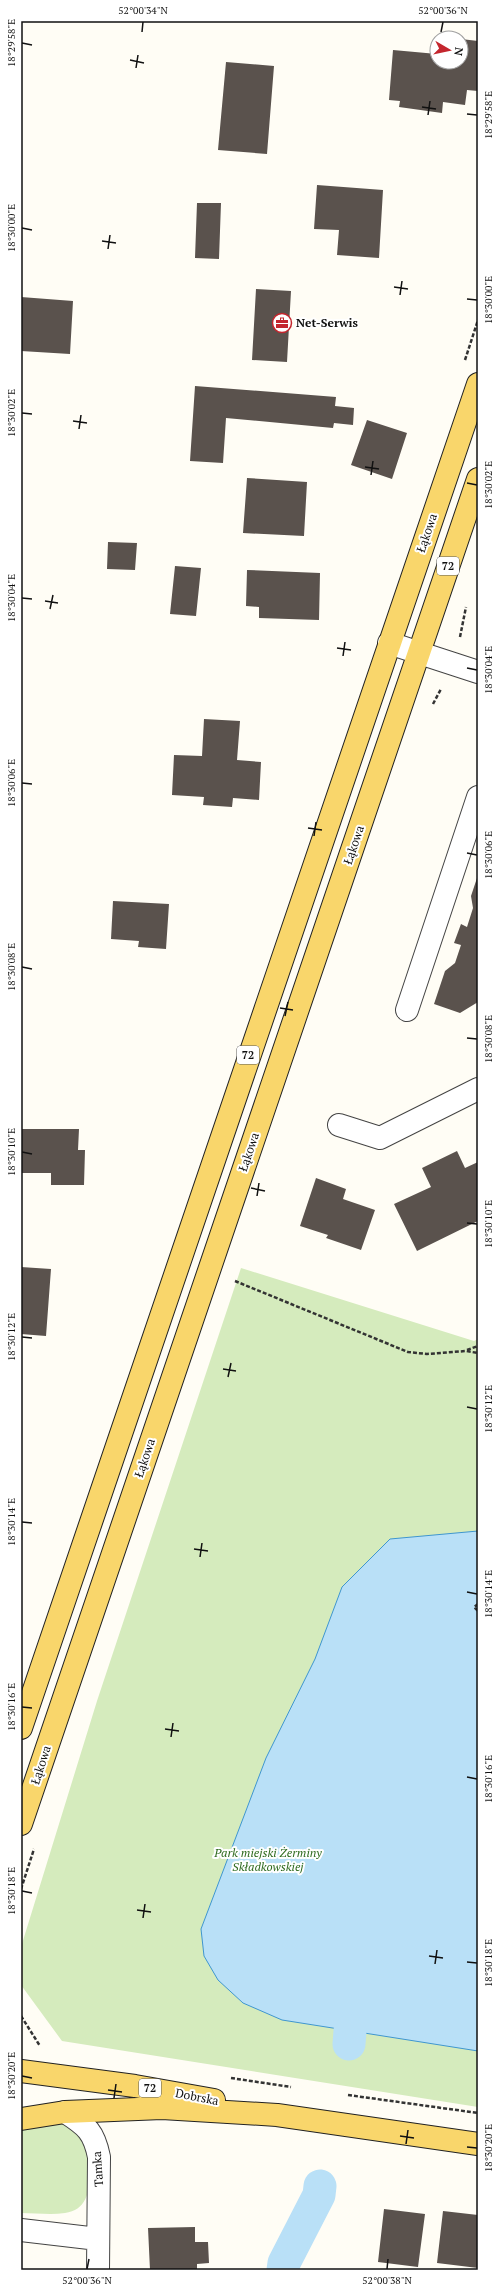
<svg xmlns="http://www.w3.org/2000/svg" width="499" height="2291" viewBox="0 0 499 2291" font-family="'PT Serif',serif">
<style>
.green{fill:#d5ebbd}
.water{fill:#b9e0f7;stroke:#3f96cf}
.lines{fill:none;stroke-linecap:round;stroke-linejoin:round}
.canal{stroke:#b9e0f7;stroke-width:33}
.building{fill:#5a524d}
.minor-casing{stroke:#444;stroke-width:24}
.major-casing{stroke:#222;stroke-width:24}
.path{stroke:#333;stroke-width:2.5;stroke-dasharray:4 2;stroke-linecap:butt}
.minor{stroke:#fff;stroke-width:22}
.major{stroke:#f9d66b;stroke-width:22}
.ticks{fill:none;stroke:#111;stroke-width:1.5}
.labels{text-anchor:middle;stroke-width:4;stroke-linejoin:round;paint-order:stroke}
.shield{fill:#fff;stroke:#585858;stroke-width:1}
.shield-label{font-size:11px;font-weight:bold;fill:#111}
.poi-label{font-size:12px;font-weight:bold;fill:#111;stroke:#fff;text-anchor:start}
.street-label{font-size:12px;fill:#111;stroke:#fff}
.park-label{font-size:12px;font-style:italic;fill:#2f6b1f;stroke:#fff}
.neatline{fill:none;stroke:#111;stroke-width:1.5}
.ticks-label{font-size:10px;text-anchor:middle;fill:#111}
</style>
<rect width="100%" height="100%" fill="#fffdf5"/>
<path class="green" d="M241,1268L474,1341L478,1339V2107L62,2041L21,1985V1947L97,1701Z
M62,2124L71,2125L88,2142C89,2166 98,2209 65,2213C51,2215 35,2213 21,2213V2129L30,2125Z"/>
<path class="water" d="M478,1531V2051L282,2020L243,2003L218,1980L204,1956L201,1929L266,1758L315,1659L342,1587L390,1539Z"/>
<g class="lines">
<path class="canal" d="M349,2044L350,2031
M283,2270L284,2263L319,2195L320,2186"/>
</g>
<path class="building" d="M461,39L478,41V91L467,90L465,105L443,102L442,113L399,107L400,101L389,100L393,50L437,54V62H461Z
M226,62L274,66L267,154L218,150Z
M317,185L383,190L379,258L337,255L339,230L314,229Z
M197,203H221L219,259L195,258Z
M256,289L291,291L287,362L252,360Z
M21,297L73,301L70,354L21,351Z
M195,386L336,397L335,406L354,408L353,425L334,423L333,428L226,418L223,463L190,461Z
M367,420L407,433L392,479L351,465Z
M247,478L307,482L304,536L243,533Z
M108,542L137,543L135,570L107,569Z
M175,566L201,568L196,616L170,614Z
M247,570L320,573L319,620L259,618V607L246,606Z
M204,719L240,721L237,760L261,762L259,800L233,798L232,807L203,805L204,797L172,795L174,755L202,756Z
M478,875V1002L460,1013L434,1004L445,971L455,963L461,945L454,943L461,924L467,927L473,908L471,896Z
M113,901L169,904L166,949L138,947L139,941L111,939Z
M22,1129H79L78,1150H85L84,1185H51V1173H22Z
M457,1151L465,1168L478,1162V1221L417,1251L394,1204L431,1187L422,1168Z
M316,1178L346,1189L343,1199L375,1210L361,1250L326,1238L328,1235L300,1226Z
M21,1267L51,1269L46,1336L21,1334Z
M384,2209L425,2214L418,2267L378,2262Z
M443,2211L478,2215V2268L437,2263Z
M195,2227V2242H208L209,2263L197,2264V2270H150L148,2228Z"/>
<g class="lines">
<defs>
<path id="minor" d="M389,643L478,672
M407,1010L478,797
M339,1125L380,1138L478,1089
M65,2112C87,2126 94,2132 99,2157L98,2270
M21,2230L98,2239"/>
<path id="major" d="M21,1728L478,384
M21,1824L478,479
M21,2071L135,2086L214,2100
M21,2119L65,2112L162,2108L277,2115L478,2144"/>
</defs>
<use href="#minor" class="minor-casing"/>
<use href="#major" class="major-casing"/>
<path class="path" d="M465,360L478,320
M460,637L466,607
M433,704L441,689
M235,1281L408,1352L427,1354L466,1351L478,1353
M467,1350L478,1346
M478,1604L474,1607L478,1611
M21,1889L34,1849
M21,2016L40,2046
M231,2078L291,2087
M348,2095L478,2113"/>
<use href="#minor" class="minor"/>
<use href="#major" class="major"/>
</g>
<path class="ticks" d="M142,32L143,22M441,32L443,22M22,43L32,45M130,60L144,63M136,68L138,55M422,107L436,109M467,114L477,115M428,115L430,101M22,228L32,230M102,241L116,243M108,249L110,235M394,287L408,289M400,295L402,281M467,299L477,300M22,413L32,414M73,421L87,423M79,429L81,415M365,467L379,469M371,475L373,461M467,483L477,485M22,598L32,599M45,601L58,603M50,609L53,595M337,648L351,650M343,656L345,642M467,668L477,670M22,783L32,784M308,828L322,830M314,836L316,822M467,853L477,855M22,967L32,969M280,1008L293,1010M285,1016L288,1002M467,1038L477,1039M22,1152L32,1154M251,1188L265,1191M257,1196L259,1183M467,1223L477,1224M22,1337L32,1338M223,1369L236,1371M228,1377L231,1363M467,1407L477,1409M22,1522L32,1523M194,1549L208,1551M200,1557L202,1543M467,1592L477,1594M22,1707L32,1708M165,1729L179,1731M171,1737L173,1723M467,1777L477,1779M22,1891L32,1893M137,1910L151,1912M143,1918L145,1904M429,1956L443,1958M467,1962L477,1963M435,1964L437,1950M22,2076L32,2078M108,2090L122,2092M114,2098L116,2084M400,2136L414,2138M406,2144L408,2130M467,2147L477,2148M87,2269L89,2259M387,2269L388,2259"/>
<defs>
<symbol id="office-ring" viewBox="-11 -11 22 22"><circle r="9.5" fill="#fff" stroke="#c4262e" stroke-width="1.5"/><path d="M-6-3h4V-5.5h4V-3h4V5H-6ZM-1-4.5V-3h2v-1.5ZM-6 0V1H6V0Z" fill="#c4262e"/></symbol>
</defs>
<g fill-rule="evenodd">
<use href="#office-ring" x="271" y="312" width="22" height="22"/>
</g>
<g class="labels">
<g class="shield">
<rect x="437" y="557" width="22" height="18" rx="3"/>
<rect x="237" y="1046" width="22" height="18" rx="3"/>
<rect x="139" y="2079" width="22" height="18" rx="3"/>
</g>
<g class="shield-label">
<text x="448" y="570">72</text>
<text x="248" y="1059">72</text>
<text x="150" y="2092">72</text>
</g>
<g class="poi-label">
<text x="296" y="327">Net-Serwis</text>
</g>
<g class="street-label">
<text transform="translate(427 533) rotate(-71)" y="4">Łąkowa</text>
<text transform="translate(354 845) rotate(-71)" y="4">Łąkowa</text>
<text transform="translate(249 1152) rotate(-71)" y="4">Łąkowa</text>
<text transform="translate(145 1458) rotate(-71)" y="4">Łąkowa</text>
<text transform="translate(41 1765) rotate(-72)" y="4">Łąkowa</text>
<text transform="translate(197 2097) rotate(11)" y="4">Dobrska</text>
<text transform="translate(98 2169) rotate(-94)" y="4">Tamka</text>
</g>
<g class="park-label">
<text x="268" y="1857">Park miejski Żerminy<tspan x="268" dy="14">Składkowskiej</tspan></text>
</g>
</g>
<rect width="499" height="2291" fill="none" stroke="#ffffff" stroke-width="44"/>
<g transform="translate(449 50) rotate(99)"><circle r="19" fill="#ffffff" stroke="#a0a0a0"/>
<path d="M0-3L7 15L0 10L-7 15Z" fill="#c4262e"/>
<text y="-6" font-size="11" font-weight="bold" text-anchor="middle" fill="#111111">N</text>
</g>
<rect x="22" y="22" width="455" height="2247" class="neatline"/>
<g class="ticks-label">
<text x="143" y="14">52°00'34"N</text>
<text x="443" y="14">52°00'36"N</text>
<text transform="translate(11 43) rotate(-90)" y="4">18°29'58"E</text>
<text transform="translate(488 115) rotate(-90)" y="4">18°29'58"E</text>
<text transform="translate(11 228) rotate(-90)" y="4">18°30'00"E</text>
<text transform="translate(488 300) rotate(-90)" y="4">18°30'00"E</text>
<text transform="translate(11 413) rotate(-90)" y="4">18°30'02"E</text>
<text transform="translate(488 485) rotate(-90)" y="4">18°30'02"E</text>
<text transform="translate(11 598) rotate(-90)" y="4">18°30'04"E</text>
<text transform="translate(488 670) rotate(-90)" y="4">18°30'04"E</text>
<text transform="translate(11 783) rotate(-90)" y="4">18°30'06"E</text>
<text transform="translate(488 855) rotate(-90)" y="4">18°30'06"E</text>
<text transform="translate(11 967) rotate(-90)" y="4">18°30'08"E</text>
<text transform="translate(488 1039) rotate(-90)" y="4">18°30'08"E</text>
<text transform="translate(11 1152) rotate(-90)" y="4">18°30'10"E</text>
<text transform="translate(488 1224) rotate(-90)" y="4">18°30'10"E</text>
<text transform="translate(11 1337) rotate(-90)" y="4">18°30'12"E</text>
<text transform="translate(488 1409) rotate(-90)" y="4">18°30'12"E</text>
<text transform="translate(11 1522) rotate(-90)" y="4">18°30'14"E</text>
<text transform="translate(488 1594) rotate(-90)" y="4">18°30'14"E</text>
<text transform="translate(11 1707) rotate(-90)" y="4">18°30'16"E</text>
<text transform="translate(488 1779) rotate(-90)" y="4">18°30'16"E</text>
<text transform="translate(11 1891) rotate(-90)" y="4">18°30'18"E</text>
<text transform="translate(488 1963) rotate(-90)" y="4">18°30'18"E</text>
<text transform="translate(11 2076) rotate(-90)" y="4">18°30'20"E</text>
<text transform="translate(488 2148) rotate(-90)" y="4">18°30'20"E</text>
<text x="87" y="2284">52°00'36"N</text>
<text x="387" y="2284">52°00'38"N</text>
</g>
</svg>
